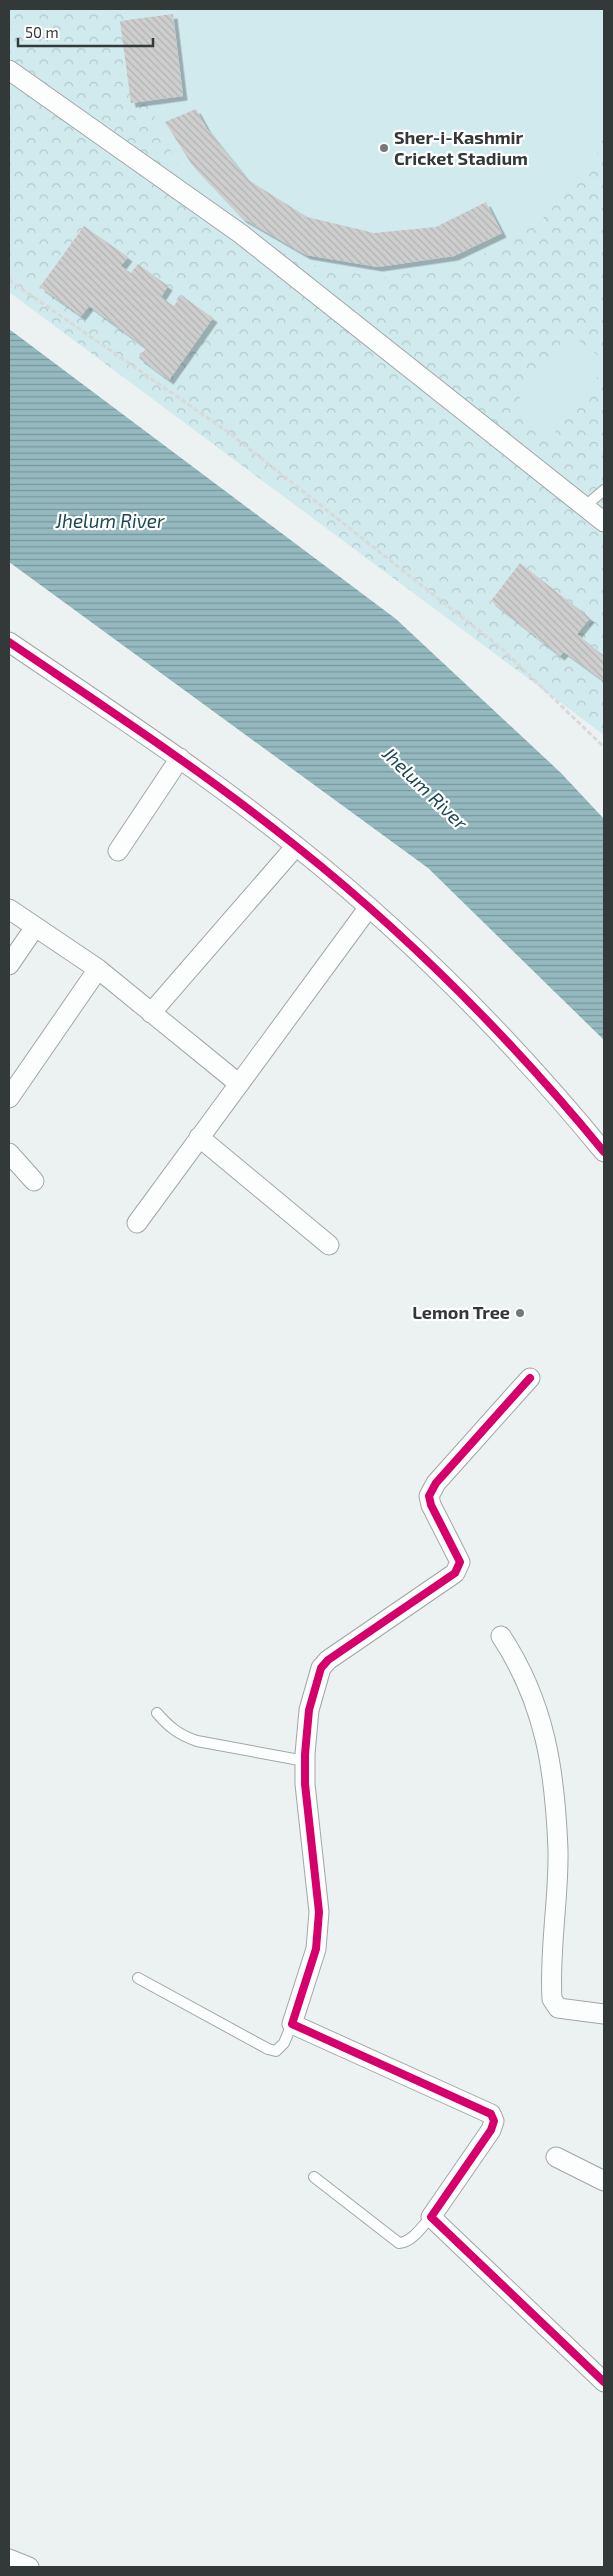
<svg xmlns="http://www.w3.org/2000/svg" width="613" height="2576" viewBox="0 0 613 2576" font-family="'Exo 2',sans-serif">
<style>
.park{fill:url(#park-crowns)}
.pitch{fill:#d0eaee}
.water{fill:url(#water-rules)}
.building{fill:url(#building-back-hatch);filter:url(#shadow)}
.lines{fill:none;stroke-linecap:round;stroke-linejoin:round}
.service-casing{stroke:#a2a6a7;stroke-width:12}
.minor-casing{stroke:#a2a6a7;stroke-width:21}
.path{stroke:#d8dada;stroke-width:3;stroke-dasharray:5 2.5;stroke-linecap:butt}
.service{stroke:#fcfdfd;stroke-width:10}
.minor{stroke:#fcfdfd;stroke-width:19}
.cycleway-casing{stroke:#fff;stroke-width:11}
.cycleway{stroke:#d6006c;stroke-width:8}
.poi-dot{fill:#747979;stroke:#fff;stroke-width:2}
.labels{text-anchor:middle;stroke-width:4.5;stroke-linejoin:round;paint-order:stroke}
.poi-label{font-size:18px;font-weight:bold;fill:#333838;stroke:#fff;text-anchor:start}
.water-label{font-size:19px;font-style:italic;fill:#1b4950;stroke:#fff}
</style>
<defs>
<pattern id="park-crowns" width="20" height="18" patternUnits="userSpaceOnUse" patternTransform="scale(1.25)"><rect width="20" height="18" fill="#d0eaee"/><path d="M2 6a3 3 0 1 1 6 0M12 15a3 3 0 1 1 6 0" fill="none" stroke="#b3c9cd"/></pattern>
<pattern id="water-rules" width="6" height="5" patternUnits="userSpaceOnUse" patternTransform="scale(1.25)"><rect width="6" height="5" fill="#94b9bf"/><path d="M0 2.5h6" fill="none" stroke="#79979c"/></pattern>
<pattern id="building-back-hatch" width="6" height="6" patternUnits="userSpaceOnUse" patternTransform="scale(1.25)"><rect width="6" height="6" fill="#cecece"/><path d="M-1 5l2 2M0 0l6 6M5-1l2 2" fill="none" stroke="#b1b2b2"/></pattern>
<filter id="shadow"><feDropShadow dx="4.5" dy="4.5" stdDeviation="0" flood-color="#0004"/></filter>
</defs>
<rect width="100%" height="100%" fill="#ecf2f2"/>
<path class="park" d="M9,9H604V735L9,292Z"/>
<path class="pitch" d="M138,9H604V136L595,160L538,224L463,265L378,278L302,263L233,226L180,170L147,101L131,103L120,21L136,19Z
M569,333L604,360V369L549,440L510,410Z"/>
<path class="water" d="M9,329L396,619L561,773L604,819V1040L428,868L9,562Z"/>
<path class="building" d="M173,14L183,96L131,103L120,21Z
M196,109L207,129L247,179L307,217L374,233L436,227L486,202L502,233L454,256L378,267L306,255L242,218L192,165L165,122Z
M84,226L128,257L121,266L131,273L138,264L168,286L161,297L174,306L181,295L213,318L169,380L139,358L146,348L89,306L81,316L40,287Z
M520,563L590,618L577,634L604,656V681L564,652L560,656L491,601Z"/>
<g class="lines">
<defs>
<path id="service" d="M584,507L604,490
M157,1713C169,1727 179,1735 197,1741L305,1761
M138,1978L268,2049L276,2051L284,2043L292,2024
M314,2177L399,2243C413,2242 422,2226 431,2217"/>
<path id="minor" d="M9,70L241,234L604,522
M9,642C106,708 204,772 296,846C409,936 512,1040 604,1152
M118,851L180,758
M9,909L98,969L238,1083
M9,965L35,927
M151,1013L296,846
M9,1098L98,969
M199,1137L329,1245
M9,1153L34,1181
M137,1223L369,907
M530,1378L436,1483L429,1496L431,1505L460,1562L455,1573L328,1660L321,1668L309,1710L305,1754V1784L319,1912L316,1949L292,2024L491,2114L494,2121L491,2130L431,2217L604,2382
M501,1636C545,1703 555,1770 558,1850C559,1899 549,1949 552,1999L558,2008L604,2014
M556,2157L604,2181
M9,2559L29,2567"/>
</defs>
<use href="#service" class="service-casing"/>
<use href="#minor" class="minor-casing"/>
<path class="path" d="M9,280L228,432L502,649L604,747"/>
<use href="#service" class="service"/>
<use href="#minor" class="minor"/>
<defs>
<path id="cycleway" d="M9,642C106,708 204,772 296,846C409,936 512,1040 604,1152
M530,1378L436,1483L429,1496L431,1505L460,1562L455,1573L328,1660L321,1668L309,1710L305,1754V1784L319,1912L316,1949L292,2024L491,2114L494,2121L491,2130L431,2217L604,2382"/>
</defs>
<use href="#cycleway" class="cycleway-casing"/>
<use href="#cycleway" class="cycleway"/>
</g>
<g class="poi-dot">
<circle cx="384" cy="148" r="5"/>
<circle cx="520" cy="1313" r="5"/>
</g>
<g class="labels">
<g class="poi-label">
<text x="394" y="144">Sher-i-Kashmir<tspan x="394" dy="21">Cricket Stadium</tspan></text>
<text x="510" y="1319" text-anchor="end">Lemon Tree</text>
</g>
<g class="water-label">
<text x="110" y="528">Jhelum River</text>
<text transform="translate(425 788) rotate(44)" y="7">Jhelum River</text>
</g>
</g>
<rect width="613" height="2576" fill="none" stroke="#333838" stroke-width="20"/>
<path d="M18 38v8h135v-8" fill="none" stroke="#333838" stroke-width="2.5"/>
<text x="25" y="38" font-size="15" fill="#333838" stroke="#ffffff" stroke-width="4" paint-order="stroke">50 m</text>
</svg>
